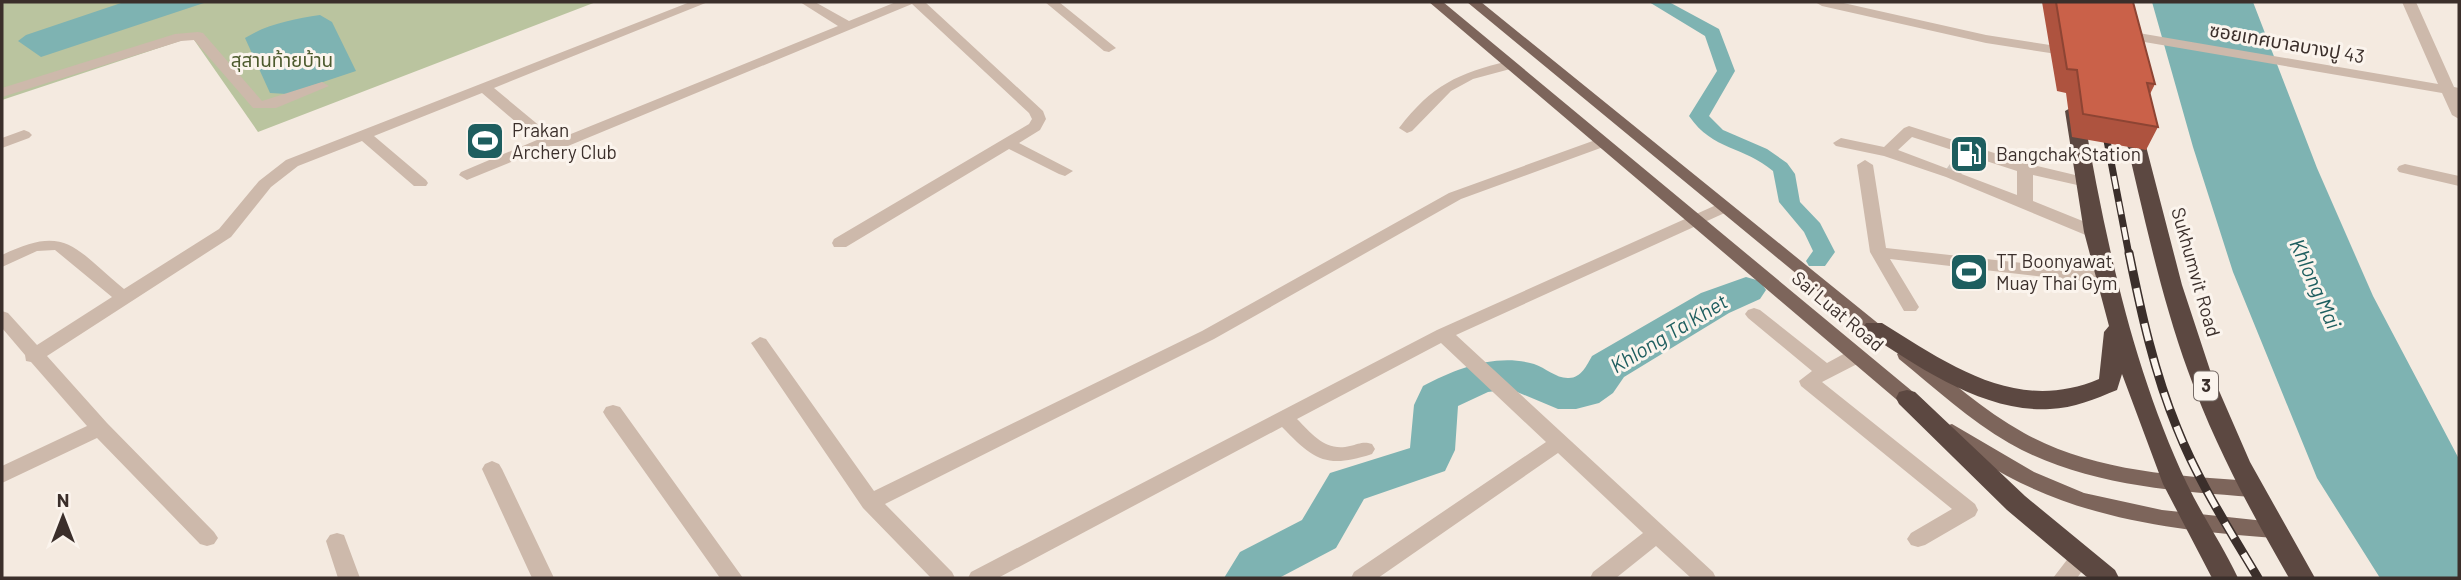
<svg xmlns="http://www.w3.org/2000/svg" width="2461" height="580" viewBox="0 0 2461 580" font-family="Barlow,'Noto Sans Thai',sans-serif">
<style>
.green{fill:#bac49f}
.water{fill:#7eb3b2}
.lines{fill:none;stroke-linecap:round;stroke-linejoin:round}
.canal{fill:#7eb3b2;fill-rule:evenodd}
.river{fill:#7eb3b2;fill-rule:evenodd}
.minor-tunnel{stroke:#cfc5bc;stroke-width:15;stroke-dasharray:15 8;stroke-linecap:butt}
.minor{fill:#cdb9ab;fill-rule:evenodd}
.major{fill:#7d655b;fill-rule:evenodd}
.highway{fill:#5c4841;fill-rule:evenodd}
.rail-far1-casing{stroke:#3b2f2b;stroke-width:7}
.rail-casing{stroke:#3b2f2b;stroke-width:9}
.rail-far1{stroke:#fbf4ed;stroke-width:4.5;stroke-dasharray:13;stroke-linecap:butt}
.rail{stroke:#fbf4ed;stroke-width:6;stroke-dasharray:18;stroke-linecap:butt}
.wall{fill:#ae533f}
.building{fill:#ca6149;stroke:#8d4433;stroke-width:2}
.labels{text-anchor:middle;stroke-width:6;stroke-linejoin:round;paint-order:stroke}
.shield{fill:#fbf4ed;stroke:#756a65;stroke-width:2}
.shield-label{font-size:18px;font-weight:bold;fill:#3b2f2b}
.street-label{font-size:19px;fill:#3b2f2b;stroke:#fbf4ed}
.park-label{font-size:19px;fill:#4c5a2d;stroke:#fbf4ed}
.poi-label{font-size:19px;fill:#3b2f2b;stroke:#fbf4ed;text-anchor:start}
.water-label{font-size:21px;font-style:italic;fill:#1e5e5f;stroke:#fbf4ed}
</style>
<rect width="100%" height="100%" fill="#f4eae0"/>
<path class="green" d="M2,2H596L258,132L192,37L2,100Z"/>
<path class="water" d="M124,2H207L41,57L18,41L26,35Z
M2152,2H2253L2317,168L2373,296L2459,459V578H2380L2317,478L2233,272L2193,147Z
M320,15L332,22L356,71L287,94L270,93L245,38C267,24 294,19 320,15Z"/>
<g class="lines">
<path class="canal" d="M1649,2H1669L1719,29L1735,71L1709,116L1723,130L1767,149L1787,163L1795,174L1800,202L1820,223L1835,252L1825,266H1809L1806,261L1813,251L1804,232L1779,202L1773,171C1744,146 1713,151 1689,116L1717,71L1705,36Z"/>
<path class="river" d="M1746,277L1760,281L1766,290L1760,299L1729,313L1624,377L1613,393L1599,403L1576,409H1558L1510,389L1488,392L1458,406L1455,450L1445,471L1364,499L1336,548L1279,578H1224L1240,552L1302,520L1330,473L1410,448L1414,405L1423,386C1457,368 1497,353 1534,364C1546,368 1557,379 1569,378C1581,378 1587,365 1592,356L1701,293Z"/>
<path class="minor-tunnel" d="M1952,174L1969,150"/>
<path class="minor" d="M690,2H708L494,88L553,137L561,138L838,26L800,2H815L849,21L896,2H925L1043,111L1046,119L1040,130L1019,143L1073,171L1065,176L1059,174L1009,149L846,247H834L832,243L834,239L1029,124L1032,119L1029,113L912,4L568,146H550L467,180L459,175L461,172L537,140L482,93L374,136L426,180L428,183L426,186H414L362,141L298,166L271,187L231,237L47,356L107,423L214,532L218,538L214,544L207,546L200,544L97,438L2,483V466L87,426L31,362L26,361L25,355L2,328V311L8,313L37,345L112,297L55,250L37,251L2,267V255C67,223 75,249 124,289L219,229L259,181L286,160Z
M1045,2H1059L1116,48L1109,52L1104,51Z
M1815,2H1839L1986,35L2063,47L2070,51L2063,55L1986,43L1822,6Z
M2402,2H2416L2454,87L2459,88V119L2452,115L2442,93L2121,38L2114,34L2121,30L2438,84Z
M198,32L203,33L262,101L322,82L329,86L276,108H253L194,40L181,41L2,97V88L175,34Z
M1509,61L1514,62V68L1473,79L1451,91L1412,131L1407,133L1399,128C1432,85 1458,73 1509,61Z
M1909,126L2029,164L2092,179L2094,182L2086,187L2033,175V201L2100,228L2102,232L2100,236H2088L1946,177L1884,156L1836,146L1833,143L1841,138L1884,147L1904,128ZM1912,137L2017,171V195L1898,150Z
M24,130L29,132L32,135L29,138L2,148V138Z
M1601,138L1609,143L1606,146L1461,199L1214,339L885,504L952,572L955,578H931L863,508L751,343L760,337L766,339L874,491L1202,331L1449,193Z
M1865,160L1873,165L1886,248L2105,272L2114,278L2105,284L1890,259L1919,307L1916,311H1904L1870,252L1857,165Z
M2405,164L2459,176V186L2399,172L2397,169L2399,166Z
M1723,202L1731,207L1729,211L1456,335L1713,572L1716,578H1691L1656,546L1616,578H1590L1593,572L1643,533L1558,453L1378,578H1351L1354,572L1546,442L1441,343L1297,419C1313,435 1326,452 1350,446C1359,444 1363,441 1372,444L1375,449L1372,454C1326,469 1314,460 1282,427L998,578H968L971,572L1437,330Z
M1754,308L1760,310L1827,363L1849,351H1863L1865,356L1863,361L1822,382L1975,504L1978,510L1975,516L1925,545L1918,547L1911,545L1907,539L1911,533L1952,509L1801,386L1799,381L1812,371L1748,318L1745,314L1748,310Z
M613,405L620,407L743,578H720L606,417L603,412L606,407Z
M492,461L499,464L502,469L554,578H532L482,469L485,464Z
M337,533L344,535L360,578H338L326,541L330,535Z
M2081,549L2089,552L2092,558L2077,578H2053L2073,552Z"/>
<path class="major" d="M1429,2H1443L1924,401L1927,406L1924,411H1910Z
M1467,2H1481L1890,333L1893,337L1890,341H1878Z
M1906,348L1913,349C1948,379 1983,410 2024,433C2092,471 2175,476 2252,481L2259,483L2262,489L2259,495L2252,497C2171,491 2082,485 2009,443C1969,420 1935,388 1899,359L1897,354Z
M1952,424L2034,472L2084,493L2162,510L2274,522L2281,524L2285,530L2281,536L2274,538C2170,530 2070,518 1980,460C1968,452 1949,444 1942,431L1945,426Z"/>
<path class="highway" d="M2074,106L2083,111C2105,238 2132,367 2187,484C2203,517 2223,546 2238,578H2212L2163,484L2122,374L2117,390C2095,399 2074,408 2050,409C1984,413 1919,367 1866,333L1863,328L1866,323H1882C1950,365 2017,414 2099,379L2104,332L2109,326L2084,232L2065,111Z
M2131,118L2140,123L2182,285L2210,370L2250,462L2315,578H2289C2251,512 2214,444 2188,371C2159,291 2142,206 2122,123Z
M1907,390L1915,392L2025,496L2115,570L2119,578H2088L2007,510L1899,404L1896,398L1899,392Z"/>
<defs>
<path id="rail-far1" d="M2104,125L2129,255"/>
<path id="rail" d="M2129,253C2141,312 2154,372 2177,428C2198,481 2229,529 2258,578"/>
</defs>
<use href="#rail-far1" class="rail-far1-casing"/>
<use href="#rail" class="rail-casing"/>
<use href="#rail-far1" class="rail-far1"/>
<use href="#rail" class="rail"/>
</g>
<path class="wall" d="M2042,2H2133L2155,84L2150,94L2158,127L2146,150L2072,137L2066,93L2057,91Z"/>
<path class="building" d="M2056,2H2133L2155,84L2147,83L2158,127L2083,114L2077,70L2067,69Z"/>
<defs>
<symbol id="stadium-square" viewBox="-11 -11 22 22"><rect x="-9" y="-9" width="18" height="18" rx="4" fill="#1e5e5f" stroke="#fbf4ed"/><path d="M0-5a6.5 5 0 1 0 0 10a6.5 5 0 1 0 0-10ZM-3.5-1.8h7v3.6h-7Z" fill="#fff"/></symbol>
<symbol id="fuel-square" viewBox="-11 -11 22 22"><rect x="-9" y="-9" width="18" height="18" rx="4" fill="#1e5e5f" stroke="#fbf4ed"/><path d="M-5.5-6h7V0h2V4h1.3V-2.5L3-4.5l.8-.8L6-3V5H2.5V1h-1V6h-7ZM-4.2-4.7v3.2H.2V-4.7Z" fill="#fff"/></symbol>
</defs>
<g fill-rule="evenodd">
<use href="#stadium-square" x="463" y="119" width="44" height="44"/>
<use href="#fuel-square" x="1947" y="132" width="44" height="44"/>
<use href="#stadium-square" x="1947" y="250" width="44" height="44"/>
</g>
<g class="labels">
<rect class="shield" x="2194" y="371.5" width="24" height="29" rx="5"/>
<g class="shield-label">
<text x="2206" y="392">3</text>
</g>
<g class="street-label">
<text transform="translate(2287 43) rotate(10)" y="7">ซอยเทศบาลบางปู 43</text>
<text transform="translate(2196 272) rotate(74)" y="7">Sukhumvit Road</text>
<text transform="translate(1838 311) rotate(40)" y="7">Sai Luat Road</text>
</g>
<g class="park-label">
<text x="282" y="67">สุสานท้ายบ้าน</text>
</g>
<g class="poi-label">
<text x="512" y="137">Prakan<tspan x="512" dy="22">Archery Club</tspan></text>
<text x="1996" y="161">Bangchak Station</text>
<text x="1996" y="268">TT Boonyawat<tspan x="1996" dy="22">Muay Thai Gym</tspan></text>
</g>
<g class="water-label">
<text transform="translate(2315 284) rotate(66)" y="7">Khlong Mai</text>
<text transform="translate(1669 334) rotate(-31)" y="7">Khlong Ta Khet</text>
</g>
</g>
<rect width="2461" height="580" fill="none" stroke="#3b2f2b" stroke-width="7"/>
<g transform="translate(63 517)" stroke="#fbf4ed" stroke-width="5" paint-order="stroke">
<path d="M0-5L12 26L0 18L-12 26Z" fill="#3b2f2b"/>
<text y="-10" font-size="19" font-weight="bold" text-anchor="middle" fill="#3b2f2b">N</text>
</g>
</svg>
